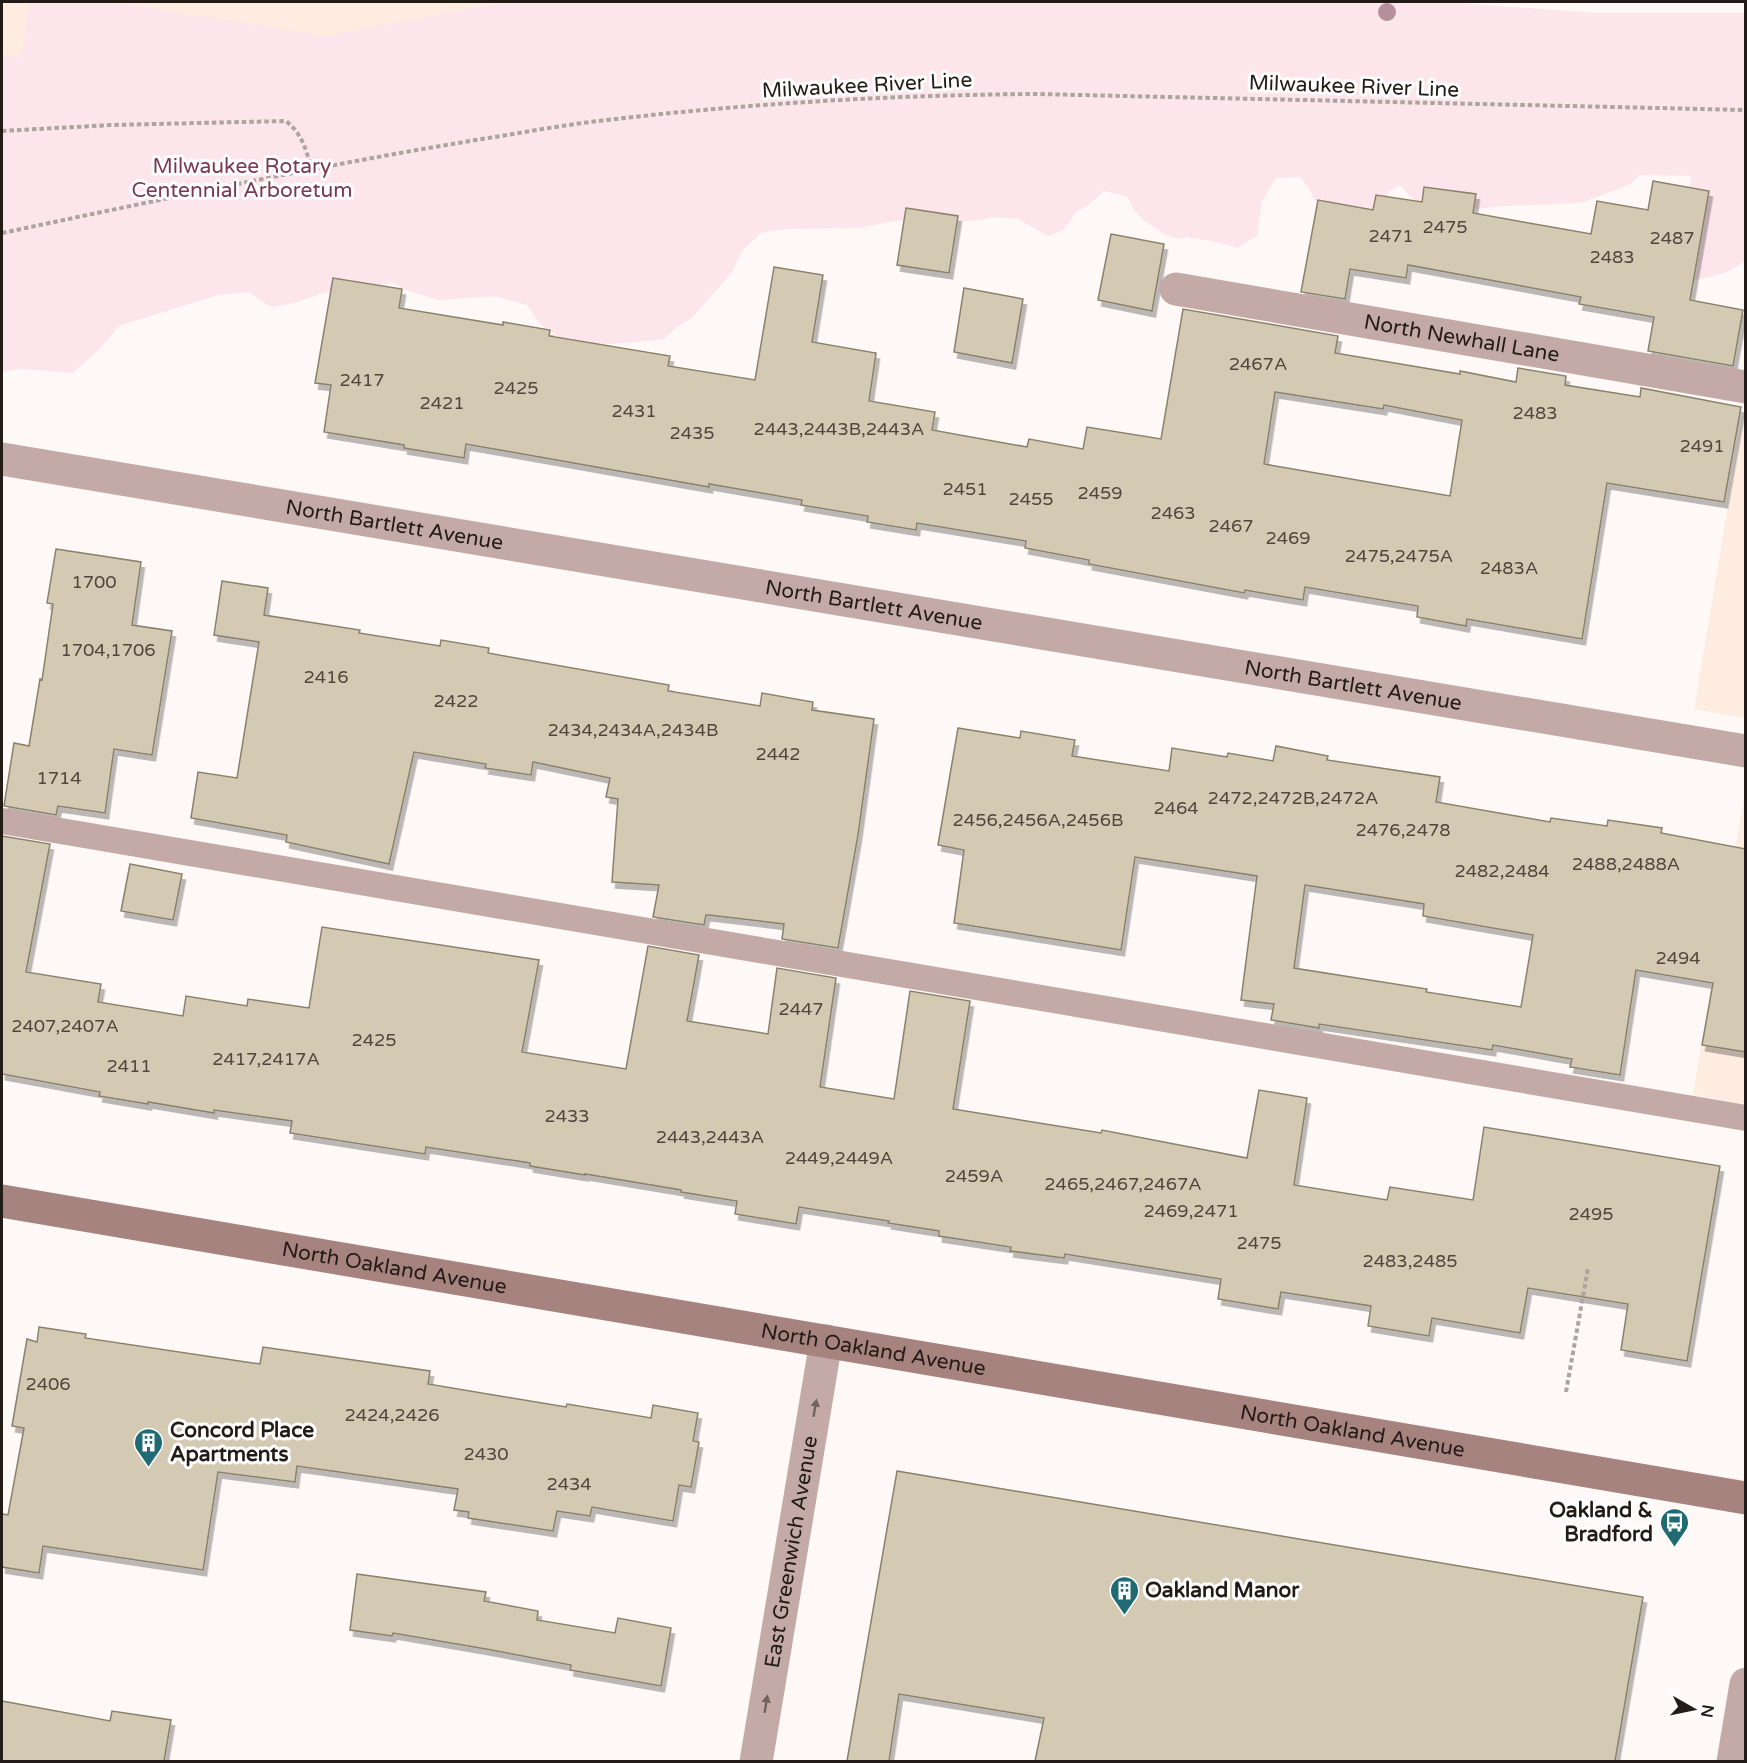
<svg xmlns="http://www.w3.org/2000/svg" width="1747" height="1763" viewBox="0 0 1747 1763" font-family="'Varela Round',sans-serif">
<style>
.built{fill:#fdecdf}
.green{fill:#fde5ec}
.building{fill:#d4cab4;stroke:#8a816c;stroke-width:1.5;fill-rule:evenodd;filter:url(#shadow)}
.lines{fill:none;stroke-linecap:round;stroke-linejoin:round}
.path{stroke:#aba4a0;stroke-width:4;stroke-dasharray:4.5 3;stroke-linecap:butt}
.lane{stroke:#c3aaa6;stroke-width:26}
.street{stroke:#c3aaa6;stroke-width:33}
.secondary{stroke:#a6837e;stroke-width:33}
.tree{fill:#b58f9b}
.oneway{fill:#73625e}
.labels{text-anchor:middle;stroke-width:6;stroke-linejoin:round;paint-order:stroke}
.number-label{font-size:18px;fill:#4f473d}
.street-label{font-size:21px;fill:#231b15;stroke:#fff}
.park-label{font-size:21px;fill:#7a3951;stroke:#fff}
.poi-label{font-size:21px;font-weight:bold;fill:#231b15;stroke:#fff;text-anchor:start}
</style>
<defs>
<filter id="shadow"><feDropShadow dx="3.5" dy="6" stdDeviation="0" flood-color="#0004"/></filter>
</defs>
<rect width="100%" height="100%" fill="#fef9f6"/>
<path class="built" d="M2,2H1154L2,112Z
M1745,405H1746L1745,718L1694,709Z
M1745,791V1104L1693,1095Z"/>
<path class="green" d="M30,2H110L325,36L497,4L526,2H1445L1596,13H1745V261C1727,275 1707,278 1684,282L1676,206L1691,183L1690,176L1640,175L1629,185L1581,203L1504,206L1428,215L1400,185L1388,192L1384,207L1350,219L1321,214L1309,188L1300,177L1276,178L1262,201L1257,236L1238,248L1212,241L1186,237L1181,239L1165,235L1142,219L1133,209L1128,197L1104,191L1087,206L1075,213L1064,230L1048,236L1018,219L992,217L982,220L942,222L924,218L889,222L859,228L787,229L761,233L742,251L732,272L693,317L677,327L664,339L636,342L594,345L564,340L541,325L527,305L495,296L439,300L408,291L393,283L324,293L294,303L271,307L248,292L218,295L119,326L99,350L73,373L21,369L2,372V54L21,57Z"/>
<path class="building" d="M1653,181L1709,191L1690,300L1743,310L1733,366L1648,351L1654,317L1579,304L1581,297L1408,265L1406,278L1350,269L1345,299L1301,292L1318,200L1373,210L1376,195L1422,202L1424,187L1476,194L1473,213L1591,234L1597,201L1648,210Z
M906,208L958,216L949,273L897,265Z
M1111,234L1164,244L1152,311L1098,300Z
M774,267L823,275L812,342L876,353L869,401L935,412L932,430L1027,447L1029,439L1083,449L1087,427L1161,439L1183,309L1338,336L1335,353L1460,374V371L1516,382L1518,368L1566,376L1565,385L1640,397L1641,388L1741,407L1724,502L1607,483L1582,639L1467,619L1466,626L1417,617L1418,606L1305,587L1303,600L1245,590L1244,593L1089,564V560L1025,548L1026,541L917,523L916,530L867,522L868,516L801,505L802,500L709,484V487L466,444L464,458L404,448V445L324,432L331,385L315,383L333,278L402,289L399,308L503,325V322L550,330L549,336L670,356L668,366L755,380ZM1275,392L1383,409L1384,405L1462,420L1450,496L1264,464Z
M964,288L1023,299L1012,363L954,352Z
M56,549L141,562L132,625L172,631L152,755L114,749L105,813L58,806L56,815L4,806L14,743L29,746L40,679L42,680L53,604L47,603Z
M222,581L268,588L264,615L360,630L359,633L440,646L441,640L489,648L488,653L669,685L668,691L760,706L762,693L813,702L812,710L874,719L858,835L838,948L782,939L784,924L709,915H706L704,925L653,917L659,885L612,882L618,799L606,797L610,778L533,762L531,775L485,768L486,764L414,752L389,864L286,842L287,835L191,818L198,772L237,778L259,642L214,635Z
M958,728L1020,738L1021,731L1075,740L1072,756L1169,771L1172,748L1227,757L1228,753L1273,761L1276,746L1328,756L1327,760L1440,777L1436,802L1550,822L1551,818L1607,826L1608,820L1662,828L1661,833L1746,849V1052L1702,1045L1713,983L1636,970L1620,1075L1570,1067L1572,1059L1493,1045L1492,1050L1319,1024V1028L1271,1020L1274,1004L1241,1000L1257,876L1135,857L1121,950L954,923L964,850L938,845ZM1305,885L1424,904L1423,916L1533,935L1521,1007L1426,992L1427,989L1294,968Z
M2,836L50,844L26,972L101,984L98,1002L183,1016L186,996L247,1006L248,999L309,1008L322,927L539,960L522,1052L626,1069L648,946L699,955L687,1021L768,1034L777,968L836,978L820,1087L894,1099L910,991L970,1001L953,1109L1101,1133L1102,1130L1247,1158L1259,1090L1307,1098L1294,1185L1387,1200L1390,1187L1473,1200L1484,1127L1720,1166L1687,1361L1621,1350L1628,1304L1528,1288L1520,1333L1432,1318L1429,1336L1368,1326L1371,1306L1281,1292L1278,1309L1218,1299L1221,1279L1065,1254L1064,1258L1010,1251L1011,1247L939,1236V1231L888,1223L889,1221L799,1207L796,1224L735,1214L737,1201L681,1192V1190L585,1174V1175L530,1166V1163L426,1147L425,1154L290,1133L292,1121L214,1110V1113L148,1102V1104L99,1096L100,1092L2,1074Z
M130,864L182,874L173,920L121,911Z
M39,1327L86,1334L85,1338L260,1364L263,1347L430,1371L428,1384L566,1407L567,1404L651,1418L653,1405L698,1413L693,1441L699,1442L691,1487L679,1485L673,1521L592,1507L590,1516L557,1511L553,1531L468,1518L469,1512L454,1510L458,1489L297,1466L295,1482L218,1472L203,1570L43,1546L39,1573L2,1567V1514L8,1515L24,1428L12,1426L27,1339L37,1342Z
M897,1471L1643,1597L1615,1761H1035L1044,1718L899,1694L889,1761H847Z
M357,1574L486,1592L484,1601L538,1611L537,1620L615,1633L618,1618L671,1628L661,1686L570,1670L571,1665L486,1649L393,1633L392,1636L350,1630Z
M2,1701L110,1721L112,1711L171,1720L164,1761H2Z"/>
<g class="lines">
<path class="path" d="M2,131L111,125L286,121C302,134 306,149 311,168
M2,233C159,200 317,166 476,140C514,134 552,127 590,122C738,104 887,95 1036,94L1746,110
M1566,1392L1588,1268"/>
<path class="lane" d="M2,821L1746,1118"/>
<g class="street">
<path id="s1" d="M1176,289L1746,387"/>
<path id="s2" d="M2,459L1746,751"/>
<path id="s3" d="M756,1762L826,1341"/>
<path d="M1733,1762L1746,1684"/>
</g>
<path class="secondary" id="s4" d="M2,1201L1746,1498"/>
</g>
<circle class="tree" cx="1387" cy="12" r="9"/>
<defs><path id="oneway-solid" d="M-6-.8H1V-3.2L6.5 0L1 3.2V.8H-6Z" transform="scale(1.5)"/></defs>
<g class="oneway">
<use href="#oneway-solid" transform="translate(815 1408) rotate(-80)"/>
<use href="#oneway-solid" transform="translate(766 1704) rotate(-81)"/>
</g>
<defs>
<symbol id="building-pin" viewBox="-11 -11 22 30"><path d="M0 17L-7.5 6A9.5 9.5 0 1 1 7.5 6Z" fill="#206b73" stroke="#fff"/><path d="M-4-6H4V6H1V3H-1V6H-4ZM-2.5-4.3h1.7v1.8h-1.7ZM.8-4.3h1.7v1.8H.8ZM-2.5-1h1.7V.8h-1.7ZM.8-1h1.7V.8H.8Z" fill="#fff"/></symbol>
<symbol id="bus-pin" viewBox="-11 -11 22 30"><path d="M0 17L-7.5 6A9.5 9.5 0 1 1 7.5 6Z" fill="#206b73" stroke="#fff"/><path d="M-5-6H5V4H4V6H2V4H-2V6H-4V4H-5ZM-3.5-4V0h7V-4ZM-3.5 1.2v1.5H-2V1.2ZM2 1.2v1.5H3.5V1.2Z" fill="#fff"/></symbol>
</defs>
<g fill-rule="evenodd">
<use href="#building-pin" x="132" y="1426" width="33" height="45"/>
<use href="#bus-pin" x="1658" y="1506" width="33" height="45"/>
<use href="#building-pin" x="1108" y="1574" width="33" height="45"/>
</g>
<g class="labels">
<g class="number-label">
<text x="1445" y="233">2475</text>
<text x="1391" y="242">2471</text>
<text x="1672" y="244">2487</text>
<text x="1612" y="263">2483</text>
<text x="1258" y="370">2467A</text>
<text x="362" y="386">2417</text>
<text x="516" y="394">2425</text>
<text x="442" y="409">2421</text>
<text x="634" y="417">2431</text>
<text x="1535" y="419">2483</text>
<text x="839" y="435">2443,2443B,2443A</text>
<text x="692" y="439">2435</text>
<text x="1702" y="452">2491</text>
<text x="965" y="495">2451</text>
<text x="1100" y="499">2459</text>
<text x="1031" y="505">2455</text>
<text x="1173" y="519">2463</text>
<text x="1231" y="532">2467</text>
<text x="1288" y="544">2469</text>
<text x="1399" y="562">2475,2475A</text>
<text x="1509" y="574">2483A</text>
<text x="94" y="588">1700</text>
<text x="108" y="656">1704,1706</text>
<text x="326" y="683">2416</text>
<text x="456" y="707">2422</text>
<text x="633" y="736">2434,2434A,2434B</text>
<text x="778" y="760">2442</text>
<text x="59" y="784">1714</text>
<text x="1293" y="804">2472,2472B,2472A</text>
<text x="1176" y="814">2464</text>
<text x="1038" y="826">2456,2456A,2456B</text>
<text x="1403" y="836">2476,2478</text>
<text x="1626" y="870">2488,2488A</text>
<text x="1502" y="877">2482,2484</text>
<text x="1678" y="964">2494</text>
<text x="801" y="1015">2447</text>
<text x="65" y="1032">2407,2407A</text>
<text x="374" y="1046">2425</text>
<text x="266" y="1065">2417,2417A</text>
<text x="129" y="1072">2411</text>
<text x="567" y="1122">2433</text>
<text x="710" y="1143">2443,2443A</text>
<text x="839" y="1164">2449,2449A</text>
<text x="974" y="1182">2459A</text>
<text x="1123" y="1190">2465,2467,2467A</text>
<text x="1191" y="1217">2469,2471</text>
<text x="1591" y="1220">2495</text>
<text x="1259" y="1249">2475</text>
<text x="1410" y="1267">2483,2485</text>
<text x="48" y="1390">2406</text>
<text x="392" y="1421">2424,2426</text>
<text x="486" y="1460">2430</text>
<text x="569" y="1490">2434</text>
</g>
<g class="street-label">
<text transform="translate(867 85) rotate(-3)" y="7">Milwaukee River Line</text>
<text transform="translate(1354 86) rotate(2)" y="7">Milwaukee River Line</text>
<text dy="7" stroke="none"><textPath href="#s1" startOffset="290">North Newhall Lane</textPath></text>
<text dy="7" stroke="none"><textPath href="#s2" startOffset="398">North Bartlett Avenue</textPath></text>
<text dy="7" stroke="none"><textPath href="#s2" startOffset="884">North Bartlett Avenue</textPath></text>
<text dy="7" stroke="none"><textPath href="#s2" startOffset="1370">North Bartlett Avenue</textPath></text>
<text dy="7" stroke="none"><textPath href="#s4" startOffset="398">North Oakland Avenue</textPath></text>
<text dy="7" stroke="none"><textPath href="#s4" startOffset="884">North Oakland Avenue</textPath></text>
<text dy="7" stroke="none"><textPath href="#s4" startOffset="1370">North Oakland Avenue</textPath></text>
<text dy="7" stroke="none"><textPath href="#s3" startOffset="213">East Greenwich Avenue</textPath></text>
</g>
<g class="park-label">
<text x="242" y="173">Milwaukee Rotary<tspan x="242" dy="24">Centennial Arboretum</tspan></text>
</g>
<g class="poi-label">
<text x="170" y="1437">Concord Place<tspan x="170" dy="24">Apartments</tspan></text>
<text x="1653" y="1517" text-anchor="end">Oakland &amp;<tspan x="1653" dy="24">Bradford</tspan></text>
<text x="1145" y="1597">Oakland Manor</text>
</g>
</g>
<rect width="1747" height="1763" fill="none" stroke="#231b15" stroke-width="6"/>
<g transform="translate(1693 1709) rotate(99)" stroke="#ffffff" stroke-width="4.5" paint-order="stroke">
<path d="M0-4.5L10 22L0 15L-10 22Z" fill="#231b15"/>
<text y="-9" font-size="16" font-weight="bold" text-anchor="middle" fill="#231b15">N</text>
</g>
</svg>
